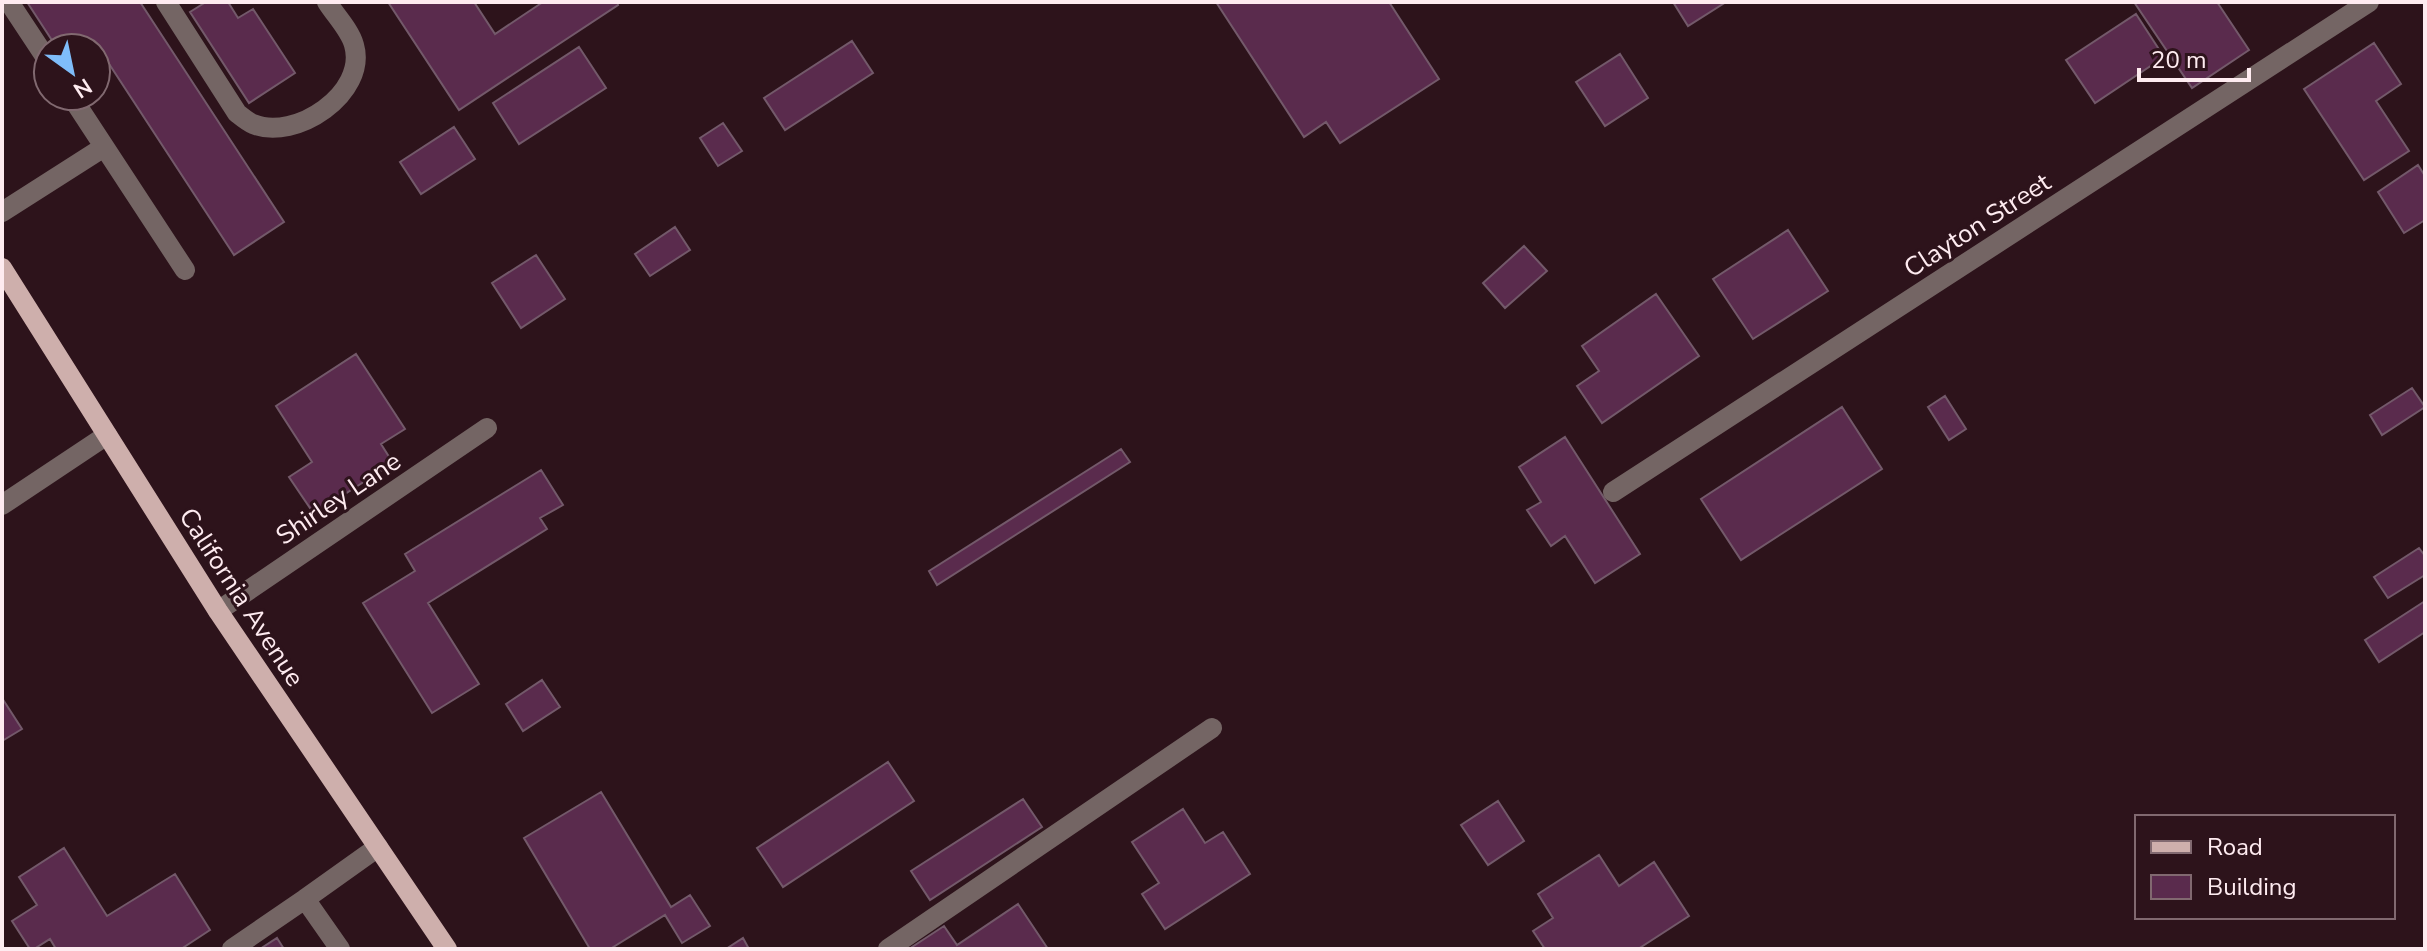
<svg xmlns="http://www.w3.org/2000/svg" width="2427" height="951" viewBox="0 0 2427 951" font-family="'Nunito Sans',sans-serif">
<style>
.building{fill:#5a2b4d;stroke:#73596a;stroke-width:2}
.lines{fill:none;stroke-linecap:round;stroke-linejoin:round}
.minor{stroke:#746564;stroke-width:20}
.major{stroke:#ceafac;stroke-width:20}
.labels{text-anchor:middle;stroke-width:6;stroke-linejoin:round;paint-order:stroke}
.street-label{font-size:26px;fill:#feebf0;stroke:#2d131b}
</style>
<rect width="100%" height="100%" fill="#2d131b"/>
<path class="building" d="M27,2H140L284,222L234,255L98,47L57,48Z
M206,2H228L238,18L253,9L295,73L249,103L190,12Z
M388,2H474L495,34L543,2H617L618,5L459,110Z
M1216,2H1389L1439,79L1340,143L1326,122L1304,137Z
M1673,2H1726L1688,26Z
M2134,2H2217L2249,50L2192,88Z
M2136,14L2164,57L2095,103L2066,60Z
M852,41L873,73L785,130L764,98Z
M2374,43L2401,84L2376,101L2409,151L2364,180L2304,89Z
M579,47L606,88L519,144L493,103Z
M1620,54L1648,98L1605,126L1576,82Z
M723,123L742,151L718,166L700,138Z
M454,127L475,159L421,194L400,162Z
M2418,165L2425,176V220L2404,233L2378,192Z
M675,227L690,250L650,276L635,254Z
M1788,230L1828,291L1753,339L1713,279Z
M1524,246L1547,271L1505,308L1483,283Z
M536,255L565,299L521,328L492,283Z
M1656,294L1699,356L1602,423L1577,386L1599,371L1582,346Z
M356,354L405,429L381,444L393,463L314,514L289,477L312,462L276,406Z
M2412,388L2425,407L2382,435L2370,415Z
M1945,396L1966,429L1949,440L1928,407Z
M1842,407L1882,469L1741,560L1701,499Z
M1565,437L1640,554L1595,583L1565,536L1551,546L1527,510L1541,502L1519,467Z
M1121,449L1130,462L937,585L929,571Z
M541,470L563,505L540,518L547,529L428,603L479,684L432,713L363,603L415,571L405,554Z
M2419,548L2425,556V575L2388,598L2374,577Z
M2425,601V632L2379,662L2365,640Z
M542,680L560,707L523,731L506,704Z
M2,698L22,729L2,741Z
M888,762L914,801L783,887L757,848Z
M601,792L671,907L690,895L710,926L682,943L665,915L610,949H590L524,838Z
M1023,799L1042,827L930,900L911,871Z
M1498,801L1524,841L1488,865L1461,825Z
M1183,809L1205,843L1223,832L1250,874L1165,929L1142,894L1159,883L1132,842Z
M64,848L107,916L175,874L210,930L181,949H56L50,939L34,949H30L12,921L37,905L19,877Z
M1599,855L1619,886L1654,862L1689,916L1638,949H1545L1533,931L1553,918L1538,894Z
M1018,904L1048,949H909L944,926L957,945Z
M277,938L284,949H260Z
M743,938L749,949H726Z"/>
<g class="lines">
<path class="minor" d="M9,2L48,61
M166,2L237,113C242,117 248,122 253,124C295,142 368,93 354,45C350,30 335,15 327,2
M71,96L185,270
M2,212L104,147
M1613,492L2369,2
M2,505L107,435
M218,611L487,428
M232,949L305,899
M340,949L305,899L378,847
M888,949L1212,728"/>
<path class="major" d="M2,268L218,611L447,949"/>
</g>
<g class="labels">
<g class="street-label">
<text transform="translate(1977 225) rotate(-33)" y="9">Clayton Street</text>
<text transform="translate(338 498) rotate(-34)" y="9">Shirley Lane</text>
<text transform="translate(242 597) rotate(57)" y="9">California Avenue</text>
</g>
</g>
<rect width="2427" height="951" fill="none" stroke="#feebf0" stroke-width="8"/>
<rect x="2135" y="815" width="260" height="104" fill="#2d131b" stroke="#816970" stroke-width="2"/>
<rect x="2151" y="841" width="40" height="12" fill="#ceafac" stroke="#816970" stroke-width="2"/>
<text x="2207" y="855" font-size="24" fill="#feebf0">Road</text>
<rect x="2151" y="875" width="40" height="24" fill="#5a2b4d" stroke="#816970" stroke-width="2"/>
<text x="2207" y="895" font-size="24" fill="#feebf0">Building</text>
<g transform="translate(72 72) rotate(147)"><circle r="38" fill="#2d131b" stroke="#816970" stroke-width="2"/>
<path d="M0-6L14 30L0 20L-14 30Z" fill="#7fbdfa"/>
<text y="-12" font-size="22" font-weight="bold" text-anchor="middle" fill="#feebf0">N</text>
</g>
<path d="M2139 68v12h110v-12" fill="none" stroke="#feebf0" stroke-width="4"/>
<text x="2151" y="68" font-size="24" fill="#feebf0" stroke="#2d131b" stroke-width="6" paint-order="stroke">20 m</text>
</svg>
